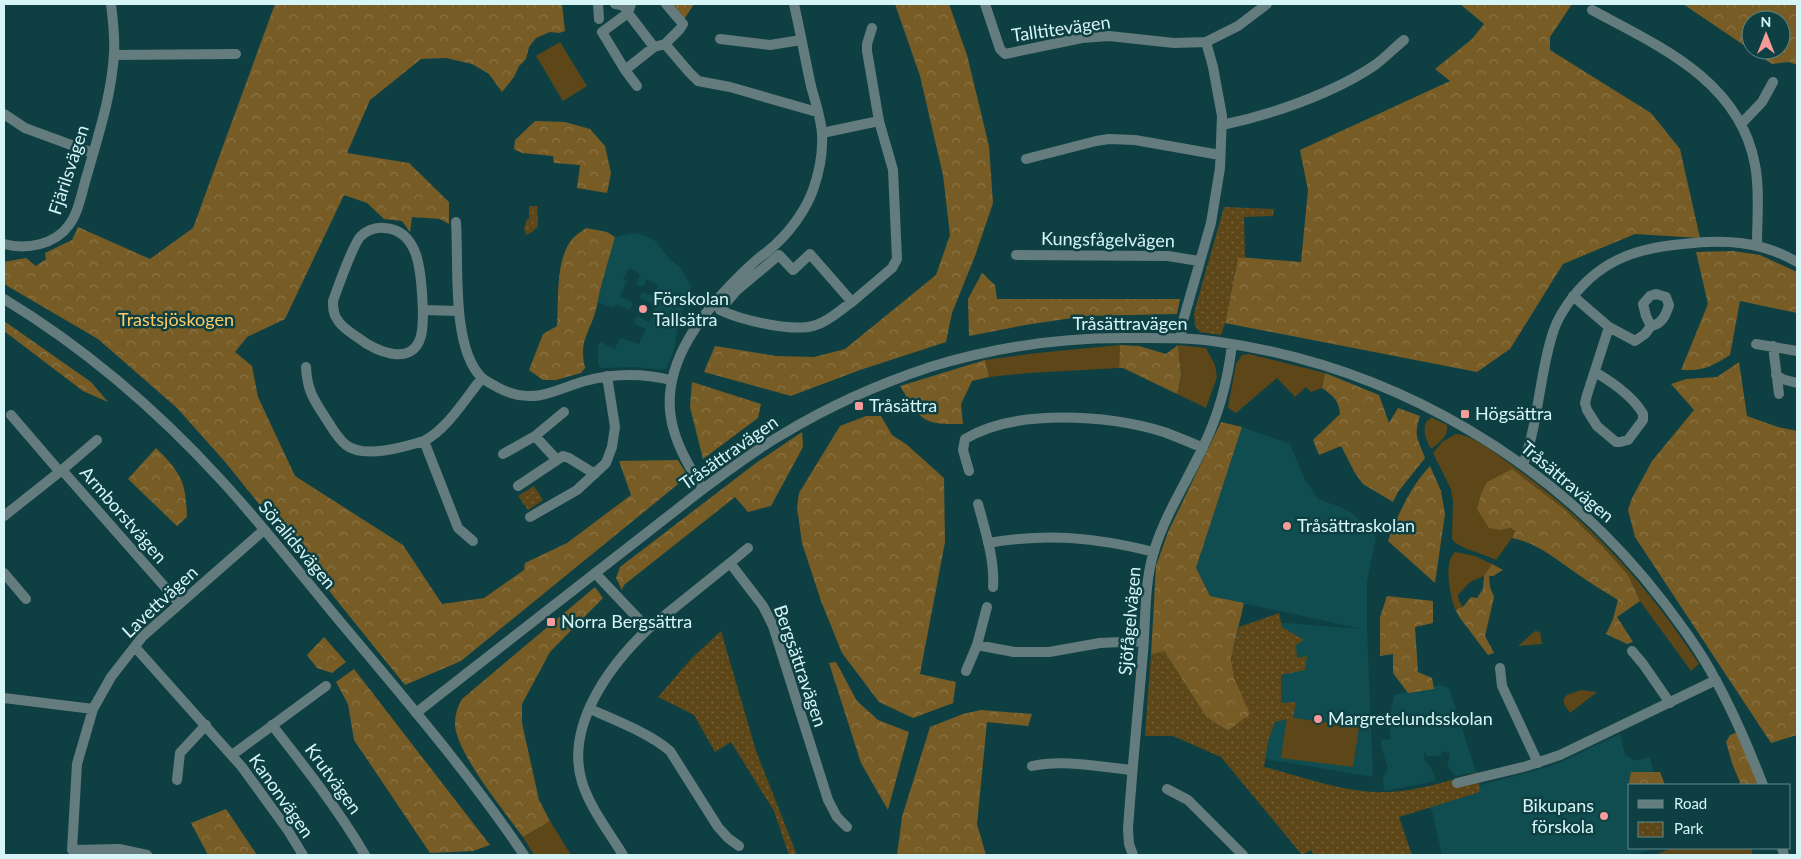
<svg xmlns="http://www.w3.org/2000/svg" width="1801" height="859" viewBox="0 0 1801 859" font-family="Lato,sans-serif">
<style>
.built{fill:#0f4d51}
.grass{fill:#5d4617}
.forest{fill:url(#forest-crowns)}
.park{fill:url(#park-dots)}
.lines{fill:none;stroke-linecap:round;stroke-linejoin:round}
.minor{stroke:#647c7e;stroke-width:10}
.tertiary{stroke:#647c7e;stroke-width:10}
.poi-dot{fill:#f59b99;stroke:#0e4043;stroke-width:2}
.labels{text-anchor:middle;stroke-width:5;stroke-linejoin:round;paint-order:stroke}
.street-label{font-size:18px;fill:#d6f5f7;stroke:#0e4043}
.poi-label{font-size:18px;fill:#d6f5f7;stroke:#0e4043;text-anchor:start}
.park-label{font-size:18px;fill:#feca67;stroke:#0e4043}
</style>
<defs>
<pattern id="forest-crowns" width="20" height="18" patternUnits="userSpaceOnUse" patternTransform="scale(1.25)"><rect width="20" height="18" fill="#785c26"/><path d="M2 6a3 3 0 1 1 6 0M12 15a3 3 0 1 1 6 0" fill="none" stroke="#8a7446"/></pattern>
<pattern id="park-dots" width="8" height="8" patternUnits="userSpaceOnUse" patternTransform="scale(1.25)"><rect width="8" height="8" fill="#5d4617"/><path d="M2 2h.1M6 6h.1" fill="none" stroke="#74613a" stroke-width="1.8" stroke-linecap="round"/></pattern>
</defs>
<rect width="100%" height="100%" fill="#0e4043"/>
<path class="built" d="M634,233L649,237L655,241L668,257L680,268L691,286L678,325L674,349L667,368L664,370L635,367L600,368L598,362V346L600,342L615,349L620,338L639,344L646,329L634,323L637,316L649,322L656,306L640,298L642,292L653,296L658,285L647,279L643,287L636,284L640,274L629,268L623,280L627,281L620,296L633,303L630,310L616,304L614,308L597,302L615,237Z
M1242,427L1290,444L1305,480L1318,499L1343,508L1353,514L1376,537L1367,582V630L1373,777L1261,758L1262,621L1361,629L1210,596L1196,568Z
M1440,685L1449,688L1476,772L1455,776L1447,765L1450,753L1441,751V756H1426V753H1424V759L1431,768L1436,781L1384,791L1383,778L1388,768L1381,747V740L1391,739L1389,723L1394,695Z
M1620,734L1625,755L1636,761L1650,757L1656,785H1630V848H1654L1635,855H1442L1432,811L1428,806L1416,808V812L1389,817L1477,784L1481,785L1551,766L1565,760Z"/>
<path class="grass" d="M560,42L587,86L563,101L536,56Z
M1120,345L1119,368L1029,373L989,377L985,360L1037,353Z
M1178,345L1206,348L1215,365L1217,377L1206,408L1177,394L1181,375Z
M1249,354L1325,373L1322,388L1311,392L1306,387L1295,397L1277,378L1236,413L1231,410L1228,407L1236,364L1242,355Z
M1431,417L1447,425C1449,436 1439,443 1431,449C1426,439 1421,429 1428,419L1429,421Z
M1456,434C1473,435 1495,453 1509,463C1588,519 1646,583 1699,664L1691,671L1640,601L1628,575L1603,547L1564,509L1512,469L1501,530L1511,528L1515,531L1512,538L1496,560C1484,554 1457,548 1452,539L1453,502L1451,489L1433,453L1442,442Z
M1455,552L1475,556L1492,564L1484,576L1470,582L1458,595L1459,601L1463,607L1458,608L1456,611C1450,598 1443,562 1455,552Z
M1535,631L1540,632L1542,644L1518,646Z
M1581,690L1597,692L1570,713L1564,704V698L1567,695Z
M1287,717L1359,727L1353,767L1281,758Z
M550,821L571,855H534L523,837Z
M1672,848H1751L1753,855H1655Z"/>
<path class="forest" d="M275,4H562L565,31L559,33L550,32L536,38L529,47L526,59L519,66L514,77L502,92L489,74L472,64L446,58L421,59L370,100L347,153L409,163L449,202V224L440,219L412,217L410,232L402,221L384,219L367,203L344,195L285,319L247,337L235,352L252,366L258,397L295,476L403,545L442,604L484,598L524,570L525,563L567,543L631,495L619,461L678,460L687,475L677,485L461,661L405,685L226,463L177,408L98,339L4,284V262L26,258L36,266L46,259L45,253L72,240L78,227L150,259L193,228Z
M671,4H694L683,21Z
M895,4H949L967,55L989,146L993,203L975,256L952,313L946,342L860,370L791,396L704,372L715,346L776,356L814,357L845,349L936,275L950,235L943,175L920,76Z
M1460,4H1572L1550,37V50L1651,113L1680,149L1700,238L1635,234L1563,264L1510,349L1477,372L1225,323L1238,257L1301,262L1308,190L1300,150L1450,81L1435,69L1472,39L1484,24Z
M1683,4H1797V65L1789,62L1772,64L1751,50H1781V20H1751V50Z
M535,121L565,122L590,129L605,146L611,173L607,193L577,188L580,165L554,163L553,156L522,153L514,149L515,140Z
M586,228L607,232L615,237C609,260 601,282 597,305C592,331 578,338 585,368L581,373L556,380H543L529,370L543,334L557,326C559,300 555,258 573,238C577,234 582,231 586,228Z
M1733,251L1760,255L1797,272V313L1740,301L1730,355C1710,367 1704,371 1681,370L1708,304L1696,252Z
M982,273L995,285L997,299H1180L1177,314L1086,316L1025,325L969,336L968,299Z
M4,321L91,382L108,402L83,391L4,331Z
M1120,345L1139,346L1166,354L1178,345L1181,375L1177,394L1123,368H1119Z
M985,360L989,377L972,381L961,404L963,424C920,425 921,420 900,386Z
M1739,362L1747,416L1778,427L1797,431V735L1771,743L1635,537L1628,510L1632,498L1652,461L1694,410L1671,384L1686,379L1717,377Z
M1325,373L1379,395L1389,423L1398,408L1420,416C1413,437 1418,438 1425,458L1398,492L1393,502L1363,484L1355,473L1341,446L1319,455L1313,440L1340,414C1339,400 1333,396 1322,388Z
M692,382L761,404L758,418L703,459L690,407Z
M866,416H881L892,435L906,444L944,478L945,542L920,674L956,682L953,703L913,718L879,702L842,653L821,601L802,543L797,507L799,493L840,426Z
M1221,422L1242,427L1196,568L1210,596L1244,603L1231,658L1235,680L1251,714L1228,731L1206,717L1164,651L1151,655L1156,566L1168,532Z
M802,432L803,447L771,506L748,512L735,497L624,585L622,590L616,578L620,567L756,463Z
M156,448C181,473 186,481 187,517L177,526L128,479Z
M1430,466L1441,491L1445,514L1435,583L1388,541C1398,515 1410,487 1430,466Z
M1512,469L1564,509L1603,547L1628,575L1640,601L1617,617L1633,642L1627,644L1606,634L1613,619L1618,600C1604,591 1590,583 1576,573C1555,559 1538,543 1512,538L1515,531L1511,528L1501,530L1489,528L1477,509L1481,494L1487,482Z
M1492,564L1503,570L1493,576H1489L1490,587L1494,597L1485,636L1494,653L1488,655L1460,618L1456,611L1458,608L1463,607L1471,597L1477,598L1483,589L1484,576Z
M595,587L603,598L550,652L522,704V723L539,800L550,821L523,837C505,812 457,754 455,725C455,715 457,708 462,699Z
M1387,596L1433,601V623L1415,627L1418,672L1432,678L1434,689L1408,693L1393,673V654L1380,656V617Z
M324,637L346,662L332,673L317,668L307,655Z
M836,662L857,701L878,720L909,732L888,810L861,763L829,663Z
M354,669L490,845L473,851L430,853L354,740L348,704L336,682Z
M981,710L1032,714L1028,726L987,722L977,824L986,855H897L902,817L930,727L963,714Z
M1738,732L1758,785H1741L1732,763L1726,742L1730,735Z
M1631,772H1660L1665,785H1630V793L1628,789Z
M226,809L257,855H208L191,823Z"/>
<path class="park" d="M529,206H537L538,226L532,232L526,235L524,229L527,219H529Z
M1224,207L1274,209L1273,216L1244,217L1245,258H1238L1225,323L1221,335L1200,332L1195,326L1194,313Z
M534,486L543,500L528,510L518,496Z
M1279,613L1282,627L1304,640L1296,645L1297,658L1307,656L1305,670L1281,675V703L1296,702L1293,718L1275,722L1268,741L1264,767C1304,777 1347,794 1388,792C1418,791 1449,781 1478,772L1480,792L1399,817L1412,855H1314L1311,850L1302,855L1221,757L1173,736H1145L1151,655L1164,651L1206,717L1228,731L1250,714L1234,678L1231,658L1239,627Z
M721,631L756,751L797,855H789L774,811L731,742L715,752L694,715L658,697L691,659Z"/>
<g class="lines">
<path class="minor" d="M598,4L599,19
M615,4C623,5 625,6 628,13L654,47
M631,4L628,13L602,32L625,70L637,86
M985,4L1000,49L1005,54L1082,38L1109,36L1174,43L1206,42L1238,26L1267,4
M1592,10C1659,46 1740,81 1755,165C1760,190 1757,219 1757,245
M720,39L770,45L801,40
M665,44L689,72L698,81L730,87L817,112
M114,55L236,54
M625,70L654,47L665,44L680,29L683,24L666,4
M4,114L25,128L93,153
M1742,123L1762,102L1773,82
M1222,125C1271,115 1334,93 1375,65C1385,58 1394,48 1404,40
M822,133L879,121L867,51V44L872,28
M1026,159L1096,141L1109,139L1135,140L1220,155
M456,222C459,264 451,346 481,377C485,381 492,384 497,387C511,395 525,398 541,395C556,392 570,385 585,381C614,373 642,373 671,380
M4,244C26,250 55,245 69,225C79,212 82,191 87,175C98,136 112,94 114,53C115,37 113,20 111,4
M1016,255L1168,256L1199,261
M1573,296L1609,327L1635,341L1645,334L1651,326C1662,324 1666,315 1669,305L1666,297L1656,294L1650,296L1643,304L1646,316L1651,326
M852,302C840,310 829,321 816,325C794,333 741,320 720,310L736,291L779,255L793,270L810,254L852,302L892,268L897,259L893,170L879,121
M423,310C423,318 423,328 421,336C412,369 374,350 357,337C350,332 341,327 337,319C333,314 333,307 333,301C338,287 352,247 360,237C367,230 374,227 384,228C423,230 421,282 423,310L459,311
M1181,338L1183,321L1211,223L1220,168L1222,116L1213,67L1206,42
M1756,344L1797,351
M1773,346L1779,394
M306,367C307,389 313,399 325,417C331,426 337,438 346,445C364,459 404,447 424,441
M1595,372C1612,382 1633,396 1643,414V420L1628,440L1620,442H1616L1597,426L1587,410L1585,403L1587,395L1609,327
M1776,375L1782,379L1797,383
M11,415L60,472
M535,436L564,412
M503,454L535,436L557,460
M1523,465C1538,424 1539,380 1551,339C1554,327 1560,315 1567,305C1596,262 1634,248 1683,244C1724,239 1761,241 1797,262
M62,470L97,440
M969,471L963,450L965,439C1016,408 1109,415 1164,432C1177,437 1190,442 1203,448
M518,486L563,456L569,458L595,474
M703,489C692,471 680,452 674,431C654,366 707,306 751,265C759,257 769,251 777,243C792,229 806,209 813,190C819,173 823,152 822,134C821,118 815,101 811,86C805,58 800,31 794,4
M978,504C985,530 995,560 993,587
M4,516L62,470L179,603
M530,517L577,490L606,463L612,447L615,427L607,376
M473,541L458,528L424,441C448,428 465,399 482,378
M988,543C1048,533 1094,537 1154,552
M730,563L748,548
M4,573L26,599
M595,573L648,629L730,563L763,606L773,626L828,800L837,817L847,827
M977,645L1014,652H1049L1100,643L1144,641
M135,647L242,767L287,829L303,855
M1632,651L1643,664L1670,703
M1500,668L1502,686L1538,763
M966,671L977,645L987,607
M4,698L93,709
M590,709C615,720 649,733 670,751L718,827L728,838L739,846
M416,713L703,489C729,470 755,450 783,434C829,406 879,384 930,367C992,348 1057,338 1122,338C1154,338 1187,337 1219,342C1395,367 1557,462 1665,604C1683,628 1701,652 1715,679C1734,713 1749,749 1763,785
M272,725C305,767 338,809 365,855
M232,755L326,686
M1032,766C1062,759 1101,767 1132,770
M177,780L180,753L206,725
M1457,783L1527,766L1560,755L1716,680
M1167,789L1188,800L1243,855
M1782,848L1784,855
M147,855L119,849L72,850L77,764L93,709L111,677L143,636L264,530
M623,855C609,832 590,808 582,782C565,726 609,666 648,629
M1133,855L1129,844L1128,829C1132,770 1138,711 1143,652C1146,619 1144,584 1154,551C1165,515 1186,483 1202,449C1218,417 1228,380 1232,344"/>
<path class="tertiary" d="M4,299C85,348 158,411 222,481C266,529 306,581 348,631C409,704 471,776 524,855"/>
</g>
<g class="poi-dot">
<circle cx="643" cy="309" r="5"/>
<rect x="854" y="401" width="10" height="10" rx="2.5"/>
<rect x="1460" y="409" width="10" height="10" rx="2.5"/>
<circle cx="1287" cy="526" r="5"/>
<rect x="546" y="617" width="10" height="10" rx="2.5"/>
<circle cx="1318" cy="719" r="5"/>
<circle cx="1604" cy="816" r="5"/>
</g>
<g class="labels">
<g class="street-label">
<text transform="translate(1061 29) rotate(-8)" y="6">Talltitevägen</text>
<text transform="translate(69 170) rotate(-72)" y="6">Fjärilsvägen</text>
<text transform="translate(1108 240) rotate(1)" y="6">Kungsfågelvägen</text>
<text x="1130" y="330">Tråsättravägen</text>
<text transform="translate(729 453) rotate(-35)" y="6">Tråsättravägen</text>
<text transform="translate(1567 482) rotate(40)" y="6">Tråsättravägen</text>
<text transform="translate(123 515) rotate(49)" y="6">Armborstvägen</text>
<text transform="translate(297 545) rotate(50)" y="6">Söralidsvägen</text>
<text transform="translate(160 602) rotate(-43)" y="6">Lavettvägen</text>
<text transform="translate(1130 621) rotate(-85)" y="6">Sjöfågelvägen</text>
<text transform="translate(800 666) rotate(71)" y="6">Bergsättravägen</text>
<text transform="translate(333 779) rotate(54)" y="6">Krutvägen</text>
<text transform="translate(281 796) rotate(55)" y="6">Kanonvägen</text>
</g>
<g class="poi-label">
<text x="653" y="305">Förskolan<tspan x="653" dy="21">Tallsätra</tspan></text>
<text x="869" y="412">Tråsättra</text>
<text x="1475" y="420">Högsättra</text>
<text x="1297" y="532">Tråsättraskolan</text>
<text x="561" y="628">Norra Bergsättra</text>
<text x="1328" y="725">Margretelundsskolan</text>
<text x="1594" y="812" text-anchor="end">Bikupans<tspan x="1594" dy="21">förskola</tspan></text>
</g>
<g class="park-label">
<text x="176" y="326">Trastsjöskogen</text>
</g>
</g>
<rect width="1801" height="859" fill="none" stroke="#d6f5f7" stroke-width="10"/>
<rect x="1628" y="784" width="162" height="65" fill="#0e4043" stroke="#5e888b"/>
<rect x="1638" y="800" width="25" height="8" fill="#647c7e" stroke="#5e888b"/>
<text x="1674" y="809" font-size="15" fill="#d6f5f7">Road</text>
<rect x="1638" y="822" width="25" height="15" fill="url(#park-dots)" stroke="#5e888b"/>
<text x="1674" y="834" font-size="15" fill="#d6f5f7">Park</text>
<g transform="translate(1766 35)"><circle r="24" fill="#0e4043" stroke="#5e888b"/>
<path d="M0-4L9 19L0 12L-9 19Z" fill="#f59b99"/>
<text y="-8" font-size="14" font-weight="bold" text-anchor="middle" fill="#d6f5f7">N</text>
</g>
</svg>
